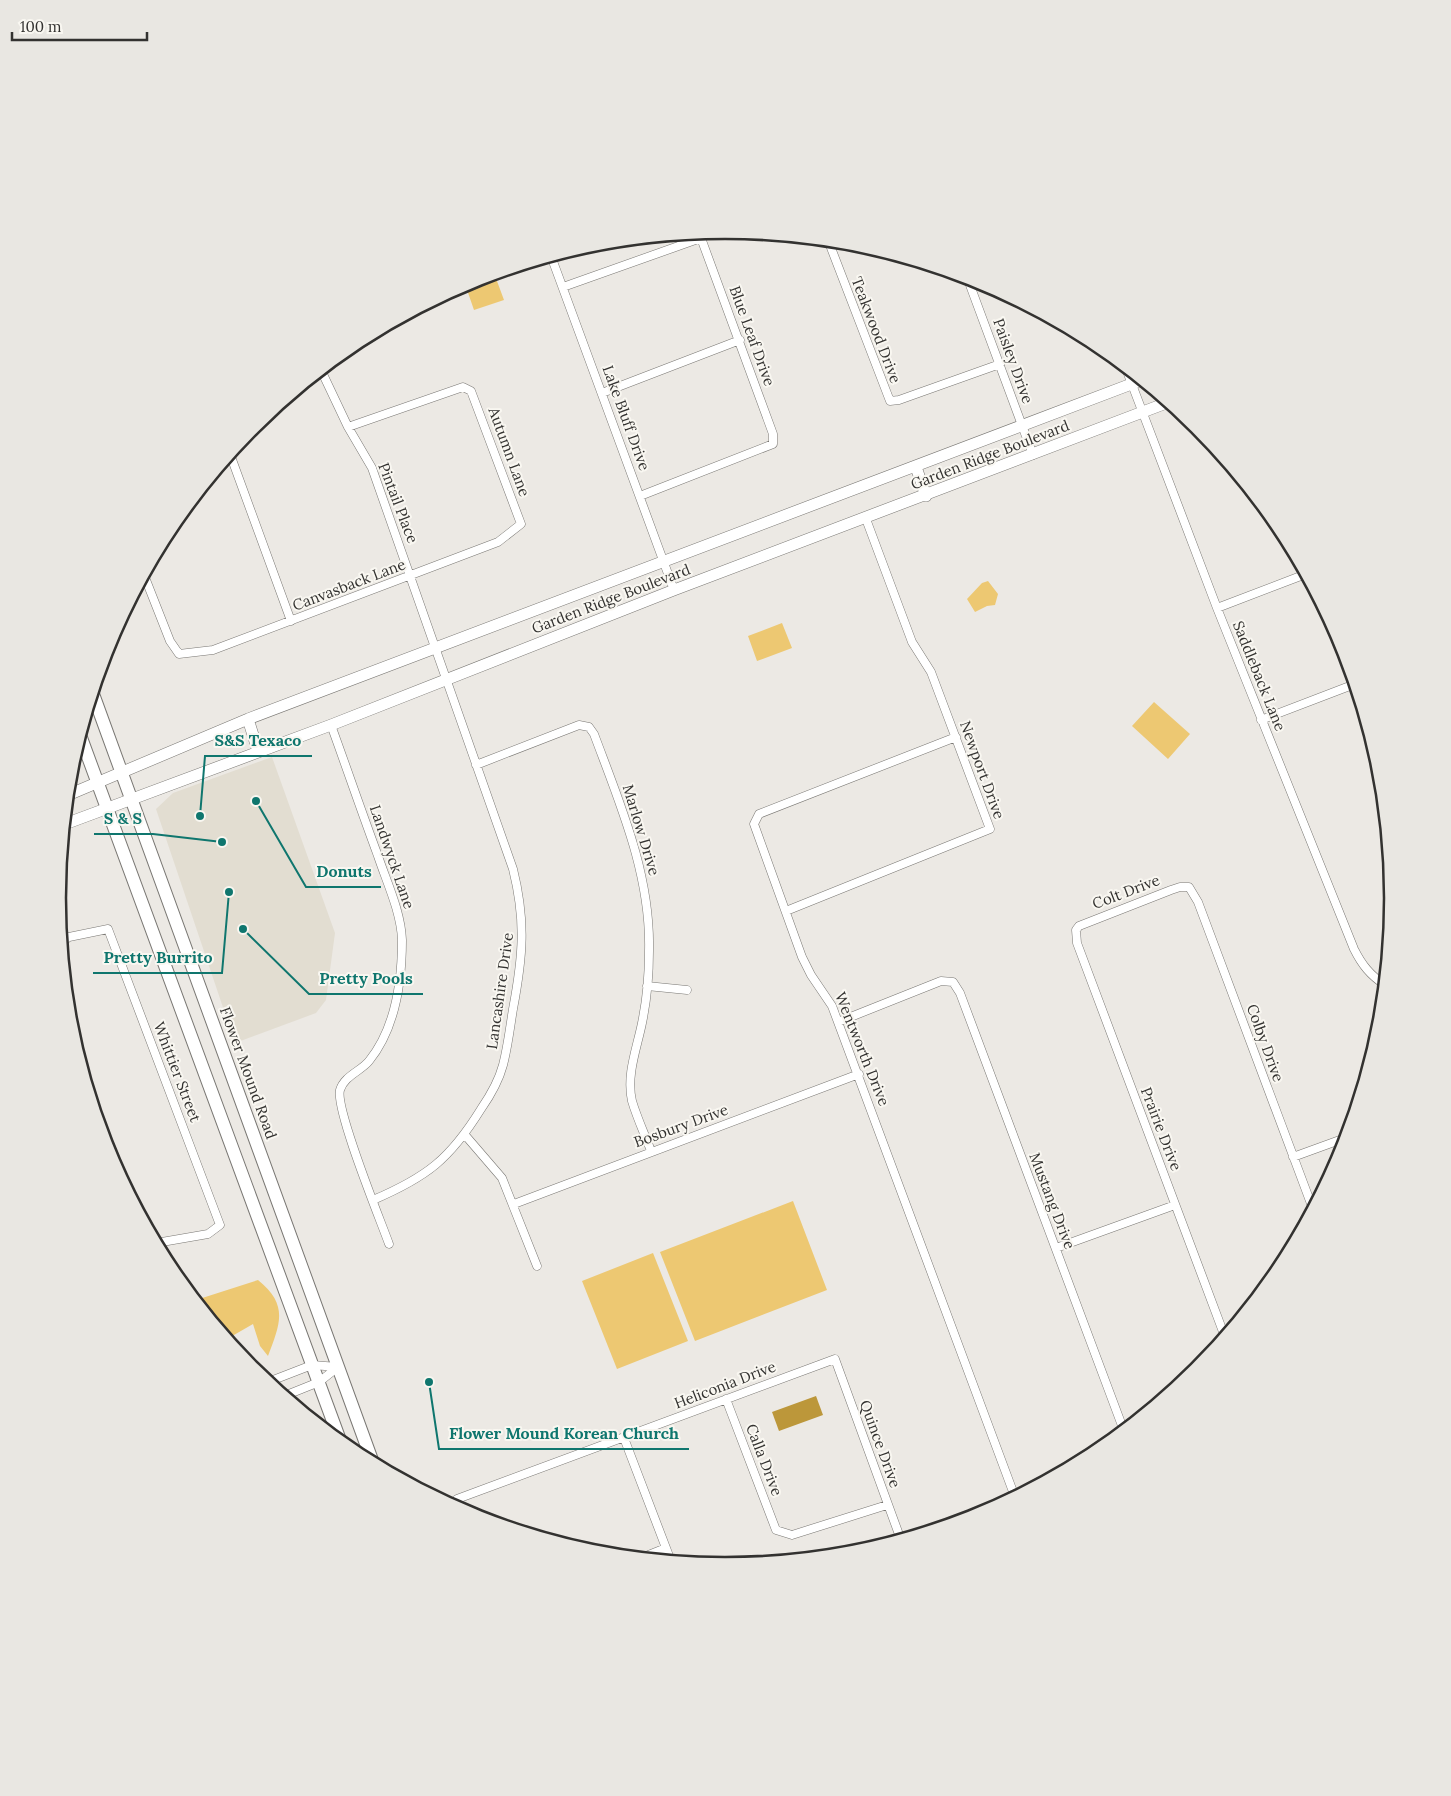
<svg xmlns="http://www.w3.org/2000/svg" width="1451" height="1796" viewBox="0 0 1451 1796" font-family="Lora,serif">
<style>
.built{fill:#e2ddd1}
.green{fill:#edc872}
.water{fill:#bc973a}
.lines{fill:none;stroke-linecap:round;stroke-linejoin:round}
.street-casing{stroke:#797773;stroke-width:9}
.secondary-casing{stroke:#797773;stroke-width:12}
.primary-casing{stroke:#797773;stroke-width:14}
.street{stroke:#fff;stroke-width:8}
.secondary{stroke:#fff;stroke-width:11}
.primary{stroke:#fff;stroke-width:12}
.labels{text-anchor:middle;stroke-width:4;stroke-linejoin:round;paint-order:stroke}
.street-label{font-size:15px;fill:#333230;stroke:#f9f7f1}
.rim{fill:none;stroke:#333230;stroke-width:2.5}
.leader{fill:none;stroke:#0f766e;stroke-width:2}
.callout-dot{fill:#0f766e;stroke:#f9f7f1;stroke-width:2}
.callout-label{font-size:16px;text-anchor:middle;font-weight:bold;fill:#0f766e;stroke:#f9f7f1;stroke-width:4;stroke-linejoin:round;paint-order:stroke}
</style>
<rect width="100%" height="100%" fill="#ece9e4"/>
<path class="built" d="M272,757L335,933L326,1000L316,1013L235,1043L156,809L173,793Z"/>
<path class="green" d="M494,273L504,300L474,310L465,284Z
M988,581L998,594L995,605L987,606L975,612L967,599L982,583Z
M782,623L792,648L757,661L748,636Z
M1154,702L1190,734L1168,759L1132,726Z
M793,1201L827,1290L695,1341L660,1252Z
M653,1253L688,1341L617,1369L582,1281Z
M258,1280C289,1305 280,1324 268,1356L260,1346L253,1324L227,1339L196,1300Z"/>
<path class="water" d="M816,1396L823,1415L779,1431L772,1412Z"/>
<g class="lines">
<defs>
<path id="street" d="M828,240L890,401L899,400L1000,364
M551,256L674,590
M967,277L1033,455
M563,287L701,238L773,434V444L640,496
M1125,366L1217,608L1354,949C1362,965 1370,975 1385,985
M321,370L348,427L372,468L513,869C526,921 523,956 513,1009C510,1027 508,1046 503,1065C499,1080 490,1096 481,1109C450,1159 427,1177 373,1200
M602,393L740,340
M230,454L291,621
M144,575L170,641L179,654L213,650L498,542L521,524L471,391L463,387L348,427
M1217,608L1306,574
M1261,720L1355,684
M331,725C347,769 362,813 378,856C387,883 401,912 402,940C402,981 395,1029 369,1061C361,1071 344,1076 340,1090C335,1109 380,1219 389,1244
M956,737L759,814L754,824L802,957L811,975L832,1006L1015,1497
M476,765L579,725L589,727L594,734C620,804 651,875 649,951C649,975 647,999 642,1023C637,1048 626,1075 632,1101C637,1118 645,1135 651,1151
M786,911L990,829L931,672L912,642L866,519
M62,942L69,937L108,929L220,1225L208,1234L156,1243
M647,986L687,990
M838,1022L941,981L953,982L960,993L1124,1431
M465,1135L502,1178L537,1266
M1293,1157L1348,1137
M514,1204L859,1074
M1056,1248L1175,1205
M1225,1337L1077,943L1076,930L1079,926L1171,890L1180,887H1189L1198,902L1313,1209
M268,1382L312,1365L338,1367L319,1382L284,1396
M726,1399L776,1530L792,1535L887,1505
M624,1438L671,1561
M461,1510L457,1499L835,1359L901,1540
M641,1558L666,1548"/>
<path id="secondary" d="M916,467L926,496
M248,719L258,751
M68,795L248,719L1142,380
M65,824L331,725L674,590L1169,402"/>
<path id="primary" d="M93,694L373,1463
M80,735L341,1443"/>
</defs>
<use href="#street" class="street-casing"/>
<use href="#secondary" class="secondary-casing"/>
<use href="#primary" class="primary-casing"/>
<use href="#street" class="street"/>
<use href="#secondary" class="secondary"/>
<use href="#primary" class="primary"/>
</g>
<g class="labels">
<g class="street-label">
<text transform="translate(876 330) rotate(69)" y="5">Teakwood Drive</text>
<text transform="translate(752 336) rotate(70)" y="5">Blue Leaf Drive</text>
<text transform="translate(1013 361) rotate(70)" y="5">Paisley Drive</text>
<text transform="translate(626 418) rotate(70)" y="5">Lake Bluff Drive</text>
<text transform="translate(509 452) rotate(70)" y="5">Autumn Lane</text>
<text transform="translate(990 455) rotate(-21)" y="5">Garden Ridge Boulevard</text>
<text transform="translate(398 503) rotate(69)" y="5">Pintail Place</text>
<text transform="translate(349 585) rotate(-21)" y="5">Canvasback Lane</text>
<text transform="translate(611 599) rotate(-21)" y="5">Garden Ridge Boulevard</text>
<text transform="translate(1259 676) rotate(68)" y="5">Saddleback Lane</text>
<text transform="translate(982 770) rotate(70)" y="5">Newport Drive</text>
<text transform="translate(641 830) rotate(73)" y="5">Marlow Drive</text>
<text transform="translate(392 857) rotate(71)" y="5">Landwyck Lane</text>
<text transform="translate(1126 892) rotate(-21)" y="5">Colt Drive</text>
<text transform="translate(500 991) rotate(-82)" y="5">Lancashire Drive</text>
<text transform="translate(1265 1043) rotate(70)" y="5">Colby Drive</text>
<text transform="translate(862 1049) rotate(68)" y="5">Wentworth Drive</text>
<text transform="translate(177 1072) rotate(69)" y="5">Whittier Street</text>
<text transform="translate(248 1073) rotate(70)" y="5">Flower Mound Road</text>
<text transform="translate(681 1126) rotate(-20)" y="5">Bosbury Drive</text>
<text transform="translate(1161 1129) rotate(69)" y="5">Prairie Drive</text>
<text transform="translate(1052 1201) rotate(69)" y="5">Mustang Drive</text>
<text transform="translate(725 1385) rotate(-21)" y="5">Heliconia Drive</text>
<text transform="translate(880 1444) rotate(70)" y="5">Quince Drive</text>
<text transform="translate(764 1460) rotate(69)" y="5">Calla Drive</text>
</g>
</g>
<path d="M0 0H1451V1796H0ZM66 898a659 659 0 1 1 1318 0a659 659 0 1 1-1318 0Z" fill="#e9e7e2" fill-rule="evenodd"/>
<path class="rim" d="M66 898a659 659 0 1 1 1318 0a659 659 0 1 1-1318 0Z"/>
<path class="leader" d="M200 816L205 756H312M222 842L153 834H94M256 801L306 887H381M229 892L222 973H93M243 929L309 994H423M429 1382L439 1449H689"/>
<g class="callout-dot">
<circle cx="200" cy="816" r="5"/>
<circle cx="222" cy="842" r="5"/>
<circle cx="256" cy="801" r="5"/>
<circle cx="229" cy="892" r="5"/>
<circle cx="243" cy="929" r="5"/>
<circle cx="429" cy="1382" r="5"/>
</g>
<g class="callout-label">
<text x="258" y="746">S&amp;S Texaco</text>
<text x="123" y="824">S &amp; S</text>
<text x="344" y="877">Donuts</text>
<text x="158" y="963">Pretty Burrito</text>
<text x="366" y="984">Pretty Pools</text>
<text x="564" y="1439">Flower Mound Korean Church</text>
</g>
<path d="M12 32v8h135v-8" fill="none" stroke="#333230" stroke-width="2.5"/>
<text x="20" y="32" font-size="15" fill="#333230" stroke="#f9f7f1" stroke-width="4" paint-order="stroke">100 m</text>
</svg>
